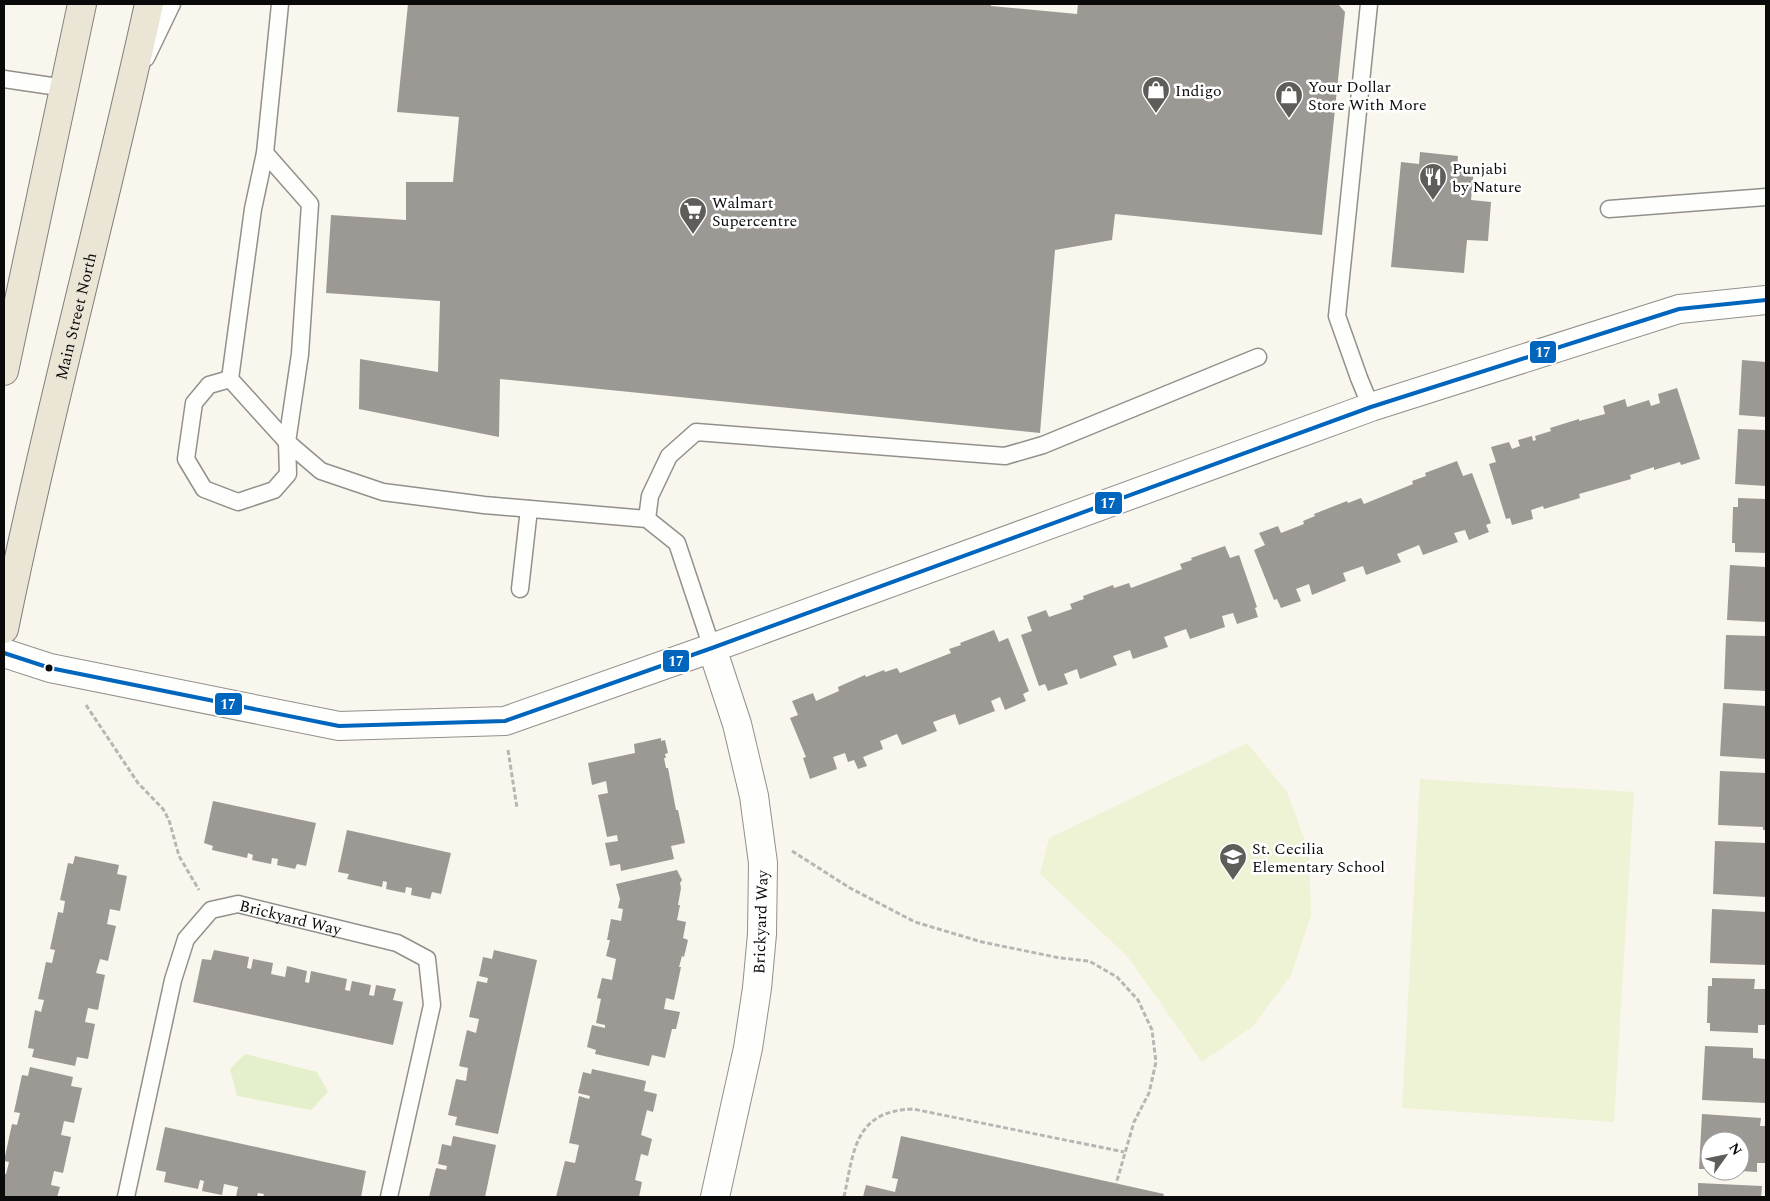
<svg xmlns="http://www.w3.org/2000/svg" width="1770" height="1201" viewBox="0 0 1770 1201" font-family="Spectral,serif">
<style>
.green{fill:#e4efcb}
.pitch{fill:#eef3d5}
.building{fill:#9c9893}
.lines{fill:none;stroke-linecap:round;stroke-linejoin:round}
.lane-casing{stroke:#92908c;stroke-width:19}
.street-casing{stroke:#92908c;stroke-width:30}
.primary-casing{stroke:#7f7e7a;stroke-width:30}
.path{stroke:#b7b6b5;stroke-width:3;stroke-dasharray:5 2.5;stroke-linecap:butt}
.lane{stroke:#fefefc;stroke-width:16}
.street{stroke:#fefefc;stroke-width:28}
.primary{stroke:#ebe5d6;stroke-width:28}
.bus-1-casing{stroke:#fff;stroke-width:8}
.bus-1{stroke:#0065bd;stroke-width:4}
.bus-dot{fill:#0a0a0a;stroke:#fff;stroke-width:2}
.labels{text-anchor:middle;stroke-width:5;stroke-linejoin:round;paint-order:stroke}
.poi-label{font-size:16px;fill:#0a0a0a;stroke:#fff;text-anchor:start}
.street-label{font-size:16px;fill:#0a0a0a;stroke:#fff}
.line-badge{stroke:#fff;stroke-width:2}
.badge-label{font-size:14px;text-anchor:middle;font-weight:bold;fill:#fff}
</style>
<rect width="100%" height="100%" fill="#f9f6ed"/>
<path class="green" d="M245,1054L317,1072L328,1092L311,1110L237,1096L230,1069Z"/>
<path class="pitch" d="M1247,743L1287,792L1309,852L1311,915L1291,975L1253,1026L1202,1062L1128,957L1040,874L1049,838Z
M1420,779L1634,792L1614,1122L1402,1108Z"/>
<path class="building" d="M408,4H991V6L1077,14L1078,4H1338L1345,12L1322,235L1115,214L1112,240L1055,250L1040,433L500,379L499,437L359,409L360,359L438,372L440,301L326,293L331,215L406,220V182H453L459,117L397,112Z
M1420,152L1458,156L1457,167L1474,169L1471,200L1491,202L1488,241L1467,240L1464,273L1391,267L1401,162L1419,164Z
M1742,360L1766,362V417L1739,415Z
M1677,388L1700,459L1681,465L1680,462L1654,470V467L1630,475L1631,479L1579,494L1580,498L1544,509L1543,506L1531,510L1533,519L1512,525L1510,518L1506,519L1489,464L1496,462L1491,447L1509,442L1512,449L1520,446L1518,440L1532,436L1533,441L1536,440L1535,436L1551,431L1550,428L1579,419V421L1605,414L1603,406L1625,399L1627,407L1649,400L1651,406L1660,403L1658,394Z
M1738,429L1766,430V486L1735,484Z
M1457,461L1463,476L1472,473L1491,523L1486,525L1489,532L1469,540L1465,530L1454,533L1458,542L1423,555L1419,545L1397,554L1401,562L1366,575L1363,566L1343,573L1346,581L1312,595L1309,584L1296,589L1301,601L1281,608L1277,599L1274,600L1254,550L1265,545L1259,533L1278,526L1281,533L1304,524L1303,521L1315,516L1314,514L1347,501L1348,503L1361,498L1364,504L1413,484L1412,481L1426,476L1425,473Z
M1738,498L1766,499V553L1735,552V543H1732L1733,507H1738Z
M1225,546L1230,558L1239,555L1257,607L1255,608L1258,617L1237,624L1233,613L1222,616L1225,627L1190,639L1186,629L1164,637L1168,647L1133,659L1130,650L1113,656L1117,665L1080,679L1077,669L1064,674L1068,684L1048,691L1045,684L1039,686L1021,635L1032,631L1027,617L1046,610L1049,617L1072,609L1070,604L1084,599L1083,596L1113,585L1114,588L1129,583L1131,588L1182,569L1180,564L1192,560L1191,558Z
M1730,565L1766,567V622L1727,620Z
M994,630L999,642L1008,638L1029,691L1023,694L1026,701L1005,710L1000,697L991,701L995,711L959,725L955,714L933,722L937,731L902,745L897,734L880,741L883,749L863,757L867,766L858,769L854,760L848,762L845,753L833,757L837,769L810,779L803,758L806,757L790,718L798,715L792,701L813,693L816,701L839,691L838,687L865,675L866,677L884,670L885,672L897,668L900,673L951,653L949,649L961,645L960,643Z
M1726,635L1766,636V691L1724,689Z
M1723,703L1766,706V759L1720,756Z
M661,738V741L665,740L668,753L665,754L666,758H664L666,768H668L676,810H678L685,843L671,846L674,859L621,871L620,864L610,866L605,843L618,841L617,835L607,837L598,795L608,793L606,781L592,785L588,763L635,753L634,744Z
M1720,771L1766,773V830H1763V827L1718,825Z
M213,801L316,823L306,866L297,864L295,869L277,865L278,859L272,858L271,864L252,860L253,855L248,853L247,858L212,850L213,846L204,843Z
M347,830L451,853L441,894L432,892L430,899L411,895L412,888L406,887L405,893L386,889L387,882L383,881L382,887L347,879L349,874L338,872Z
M1715,841L1766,843V897L1713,894Z
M75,856L119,865L117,874L127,876L120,911L110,909L107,924L116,926L108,961L100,959L96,973L105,975L98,1010L88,1008L85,1022L95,1024L88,1059L77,1057L75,1066L32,1057L34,1049L28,1048L35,1010L41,1012L44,1000L38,999L46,962L52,963L55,950L50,949L58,912L63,913L65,901L60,900L68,863L73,864Z
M677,870L682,880L680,883L681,888L678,905H680L677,920L686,922L683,938L688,940L684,957L682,956L679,967H681L674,1000L666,998L664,1009L680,1012L676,1029H672L665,1058L652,1055L649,1066L595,1054L596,1050L587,1047L592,1025L605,1028V1025L596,1023L601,999L597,998L602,978L612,980L616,959L606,956L610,940H607L611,919L621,921L623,909L618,908L620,899L616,884Z
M1712,909L1766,912V965L1710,963Z
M214,950L249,957L247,968L251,969L253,959L273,963L271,974L285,977L287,966L307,971L305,982L309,983L311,971L347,979L345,990L350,991L352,981L371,985L369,995L374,996L376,985L396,989L393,1000L403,1002L393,1045L193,1002L202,959L211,960Z
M494,950L537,960L498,1134L455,1125L457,1117L448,1115L456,1079L466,1081L468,1068L459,1066L467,1030L476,1033L479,1019L469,1017L477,981L487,983L488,978L479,976L483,957L492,959Z
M1712,978L1755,979L1754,989H1766V1025H1758V1033L1710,1031V1023H1707L1708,986H1712Z
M1705,1046L1753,1048V1058L1766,1059V1103L1702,1100Z
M30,1067L73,1077L71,1086L82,1088L74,1123L64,1121L61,1135L71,1137L63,1173L54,1171L51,1185L60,1187L57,1197H4V1174H6L9,1162L4,1161L12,1124L17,1125L20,1113L14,1112L22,1075L28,1076Z
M592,1069L646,1081L644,1091L657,1094L653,1112L647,1110L641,1135L652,1139L648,1156L641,1154L635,1180L642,1182L639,1197H556L565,1161L575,1163L579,1145L569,1143L579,1096L589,1099L590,1096L578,1093L583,1072L591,1074Z
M1702,1114L1761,1118L1760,1126H1766V1163H1757V1172L1740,1171V1141H1710V1169H1699Z
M165,1127L366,1171L361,1197H263L264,1194L258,1193L257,1197H236L238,1187L224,1184L222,1195L202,1191L204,1181L200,1180L198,1189L164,1182L166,1172L156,1170Z
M453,1136L496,1145L485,1197H429L436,1168L446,1170L447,1166L438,1164L442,1144L451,1146Z
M901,1136L1164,1194L1163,1197H863L866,1185L895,1192L898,1179L892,1178Z
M1698,1183L1762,1186L1761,1197H1698Z"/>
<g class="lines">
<defs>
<g id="lane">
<path d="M280,4L265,153L253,209L230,379L287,442L321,471L383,492L484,505L647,519L677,543L712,648"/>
<path d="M1369,4L1337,316L1359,378L1371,407"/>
<path d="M146,58L172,4"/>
<path d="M4,79L65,88"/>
<path d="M1609,209L1766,197"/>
<path d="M230,379L209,385L194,403L186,459L204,489L238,502L274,490L288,474L287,442L300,354L310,204L265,153"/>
<path d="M647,519L650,496L669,456L696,432L1005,456L1043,445L1258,357"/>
<path d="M520,589L529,509"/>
<path id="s1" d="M126,1197L173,980L186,939L211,910L238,904L397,943L427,959L432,1005L389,1197"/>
</g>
<path id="street" d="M712,648L737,724L754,796L763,863L762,934L757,988L748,1048L715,1197
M4,653L50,668L339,726L505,721L712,648L1371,407L1679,309L1766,300"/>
<g id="primary">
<path d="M4,371L82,4"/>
<path id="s2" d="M4,629C47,419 103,213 149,4"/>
</g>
</defs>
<use href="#lane" class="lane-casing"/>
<use href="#street" class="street-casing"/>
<use href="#primary" class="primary-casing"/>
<path class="path" d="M86,705L138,783L163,809L169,820L179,856L199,890
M508,750L517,808
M792,851L850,888L915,922L982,942L1060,958L1089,961L1117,977L1138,1000L1152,1030L1156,1062L1149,1093L1134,1122L1116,1184
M844,1197C854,1151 854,1111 913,1109L1124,1152"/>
<use href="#lane" class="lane"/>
<use href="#street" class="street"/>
<use href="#primary" class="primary"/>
<defs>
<path id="bus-1" d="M4,653L50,668L339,726L505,721L712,648L1371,407L1679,309L1766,300"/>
</defs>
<use href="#bus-1" class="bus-1-casing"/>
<use href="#bus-1" class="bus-1"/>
</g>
<defs>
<symbol id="shop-pin" viewBox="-11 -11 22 30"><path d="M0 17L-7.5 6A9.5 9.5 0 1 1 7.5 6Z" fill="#5e5d59" stroke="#fff"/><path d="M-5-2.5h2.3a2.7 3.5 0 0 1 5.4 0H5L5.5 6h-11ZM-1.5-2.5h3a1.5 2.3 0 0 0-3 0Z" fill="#fff"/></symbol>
<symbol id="restaurant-pin" viewBox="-11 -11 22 30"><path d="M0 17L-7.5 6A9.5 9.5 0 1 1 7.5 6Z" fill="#5e5d59" stroke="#fff"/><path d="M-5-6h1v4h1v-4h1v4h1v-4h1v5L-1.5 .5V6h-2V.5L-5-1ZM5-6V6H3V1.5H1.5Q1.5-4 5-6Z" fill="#fff"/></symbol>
<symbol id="supermarket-pin" viewBox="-11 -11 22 30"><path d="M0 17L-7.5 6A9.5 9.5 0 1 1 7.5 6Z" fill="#5e5d59" stroke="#fff"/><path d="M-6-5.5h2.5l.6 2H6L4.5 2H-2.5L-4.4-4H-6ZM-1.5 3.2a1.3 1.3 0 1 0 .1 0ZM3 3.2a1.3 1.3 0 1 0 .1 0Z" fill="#fff"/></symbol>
<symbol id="school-pin" viewBox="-11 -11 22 30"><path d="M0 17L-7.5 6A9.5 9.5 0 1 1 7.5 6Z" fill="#5e5d59" stroke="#fff"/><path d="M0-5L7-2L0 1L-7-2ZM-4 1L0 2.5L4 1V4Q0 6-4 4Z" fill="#fff"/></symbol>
</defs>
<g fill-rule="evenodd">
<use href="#shop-pin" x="1140" y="74" width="32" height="43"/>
<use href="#shop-pin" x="1273" y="79" width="32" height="43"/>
<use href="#restaurant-pin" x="1417" y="161" width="32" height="43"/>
<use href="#supermarket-pin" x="677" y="195" width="32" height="43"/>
<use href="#school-pin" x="1217" y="841" width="32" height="43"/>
</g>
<circle class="bus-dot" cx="49" cy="668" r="4.5"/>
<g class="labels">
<g class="poi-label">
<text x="1308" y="92">Your Dollar<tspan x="1308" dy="18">Store With More</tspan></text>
<text x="1175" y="96">Indigo</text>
<text x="1452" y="174">Punjabi<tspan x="1452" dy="18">by Nature</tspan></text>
<text x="712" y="208">Walmart<tspan x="712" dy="18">Supercentre</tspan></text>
<text x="1252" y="854">St. Cecilia<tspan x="1252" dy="18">Elementary School</tspan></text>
</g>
<g class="street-label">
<text dy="6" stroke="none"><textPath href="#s2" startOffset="321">Main Street North</textPath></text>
<text dy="6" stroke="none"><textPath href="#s1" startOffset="385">Brickyard Way</textPath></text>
<text transform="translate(760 922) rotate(-88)" y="6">Brickyard Way</text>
</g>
</g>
<g class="line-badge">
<rect x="1529" y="340" width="28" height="24" rx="5" fill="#0065bd"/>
<rect x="1094" y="491" width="29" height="24" rx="5" fill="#0065bd"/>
<rect x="662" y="649" width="28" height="24" rx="5" fill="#0065bd"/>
<rect x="214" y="692" width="29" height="24" rx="5" fill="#0065bd"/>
</g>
<g class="badge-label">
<text x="1543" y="357">17</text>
<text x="1108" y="508">17</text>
<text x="676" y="666">17</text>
<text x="228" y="709">17</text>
</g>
<rect width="1770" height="1201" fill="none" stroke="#0a0a0a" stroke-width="10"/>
<g transform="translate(1725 1156) rotate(57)"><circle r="24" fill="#ffffff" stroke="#9d9d9d"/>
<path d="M0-4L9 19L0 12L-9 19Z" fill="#5e5d59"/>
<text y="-8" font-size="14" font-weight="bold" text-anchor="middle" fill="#0a0a0a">N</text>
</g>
</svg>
